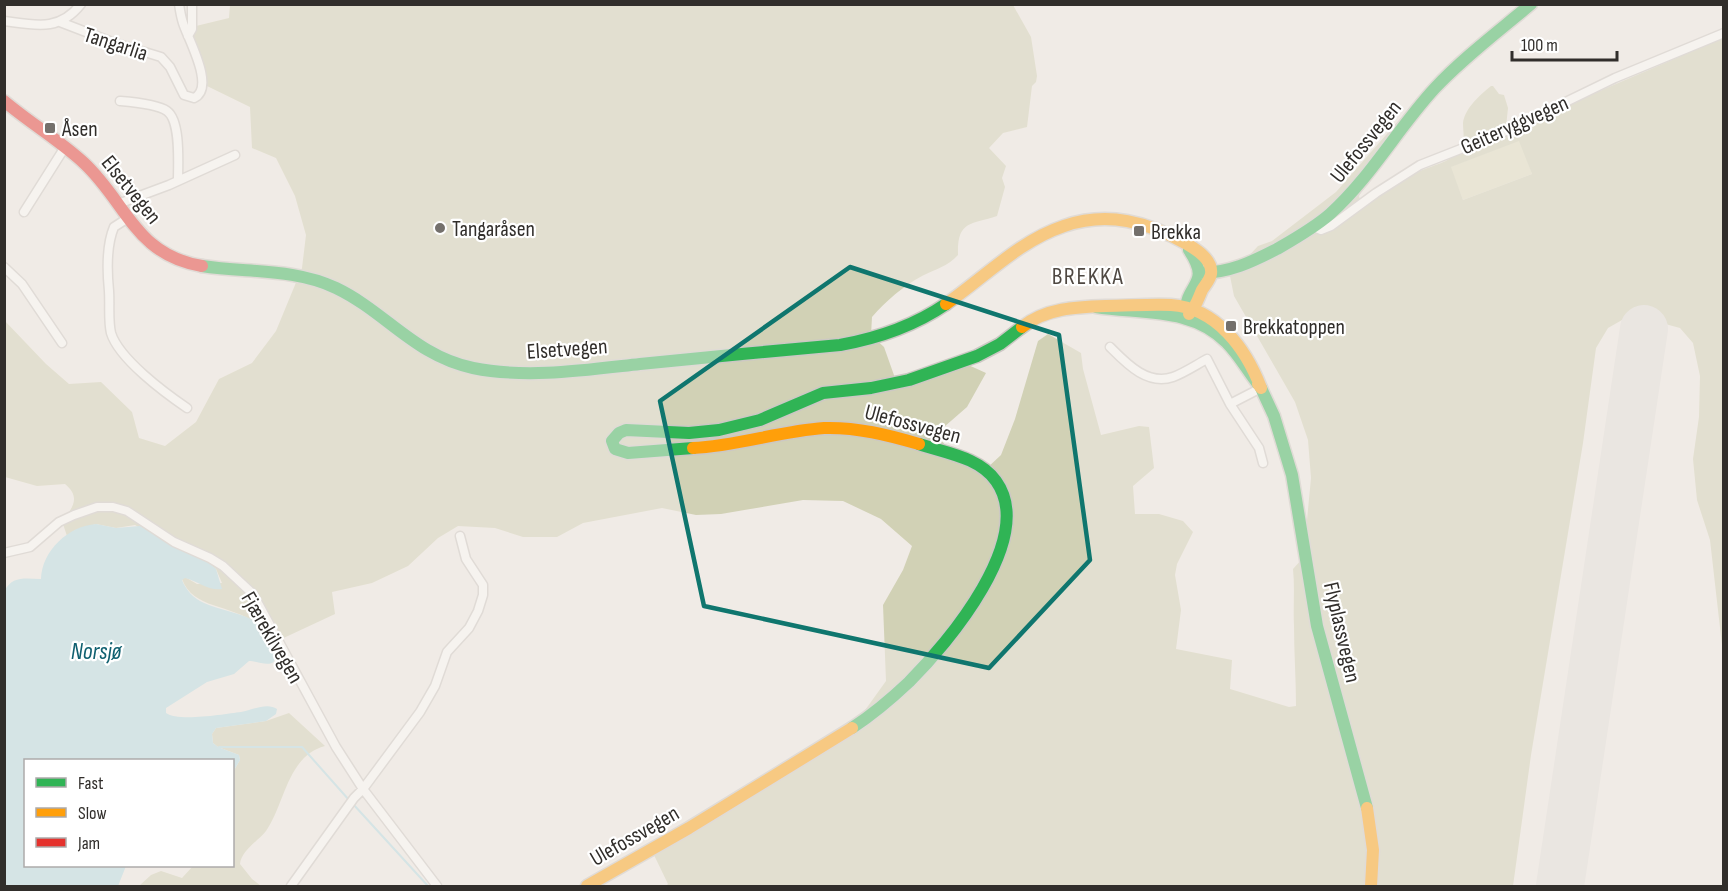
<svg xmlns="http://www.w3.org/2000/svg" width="1728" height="891" viewBox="0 0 1728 891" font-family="'Sofia Sans Condensed',sans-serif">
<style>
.green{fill:#dfdec2}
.forest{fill:#d1d1b5;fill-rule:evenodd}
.water{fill:#b3dbe4}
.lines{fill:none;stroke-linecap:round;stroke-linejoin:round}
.stream{stroke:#b3dbe4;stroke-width:2}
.taxiway{stroke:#e2dfdc;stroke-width:20}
.runway{stroke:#e2dfdc;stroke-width:48}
.street-casing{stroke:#ccc8c4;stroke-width:11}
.fast-casing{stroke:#ccc8c4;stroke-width:15}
.slow-casing{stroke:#ccc8c4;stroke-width:15}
.jam-casing{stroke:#ccc8c4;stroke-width:15}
.street{stroke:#fdfcfb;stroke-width:8}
.fast{stroke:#30b455;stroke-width:12}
.slow{stroke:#ff9f0a;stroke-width:12}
.jam{stroke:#e5322d;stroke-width:12}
.marked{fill:none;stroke:#0f766e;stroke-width:4.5;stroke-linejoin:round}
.poi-dot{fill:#74706c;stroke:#fff;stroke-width:2}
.labels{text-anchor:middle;stroke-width:4.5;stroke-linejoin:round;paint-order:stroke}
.street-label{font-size:22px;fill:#312e2b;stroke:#fff}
.poi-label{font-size:22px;fill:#312e2b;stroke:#fff;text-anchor:start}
.neighbourhood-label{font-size:24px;letter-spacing:1.5px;fill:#4f4842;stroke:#fff}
.water-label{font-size:24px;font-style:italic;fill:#106070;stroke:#fff}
</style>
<rect width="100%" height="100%" fill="#f0ebe6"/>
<path class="green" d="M1520,140L1532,174L1463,200L1450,167Z"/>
<path class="forest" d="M230,5H1013L1031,37L1037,76L1036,82L1032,86L1027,127L1003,133L989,148L1006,166L1002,178L1005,187L997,216C971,225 957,220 958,255C948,266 936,269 922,276C903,286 886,301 872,317L871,335L884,347L895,378L964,363L986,373L967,407L936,434L950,451L986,469L1001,455L1015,419L1038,341L1048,334L1081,353L1083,369L1101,435L1139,426L1149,427L1154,468L1133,486L1135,514H1159L1183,521L1193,532L1177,564L1175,575L1181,610L1176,649L1232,660L1230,689L1289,707L1296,706C1296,679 1294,653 1294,626C1293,607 1295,588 1293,569L1302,559L1307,520L1311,478L1308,440L1295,402L1234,296L1230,276L1258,246L1272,241L1336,192L1407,111L1424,109L1367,182L1359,196L1362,208C1380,195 1398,182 1418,172C1430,166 1451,162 1459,151C1466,142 1463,133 1463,123C1465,108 1480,95 1491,86H1493L1499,94L1504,95L1508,108L1506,127C1580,102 1651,68 1723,38V654L1710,540L1697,500L1693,459L1699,417L1700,376L1693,343L1680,328L1647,319L1622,320L1608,328L1596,348L1583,443L1531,755L1513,886H666L668,884L654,855L832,738L863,713L886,681L883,605L903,570L912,546L881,519L843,501L803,500L721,514L696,515L662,508L583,523L557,537H523L495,528L458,526L438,538L408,566L372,583L332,592L335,614L275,642L270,641C250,600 195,616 182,579L185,577L197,584L222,583L216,569L202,559L176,548L135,525L116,528L96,524L75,530L67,536L62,521C73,508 81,497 65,484L37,486L5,477L4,320L46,364L69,384L101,382L132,412L139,438L165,446L196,422L219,379L252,363L276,331L302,268L306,235L295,196L276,158L252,148L250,107L207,86L204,69L192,38L196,26L229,18ZM1519,141L1532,174L1463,200L1451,167Z
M289,713L325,746C287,756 285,804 266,831C258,841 241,851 240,864L252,879L261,886H139L151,875L161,871L182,878L193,866H232L233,772L240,760L239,755L218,747L213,743L212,734L216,728L266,721Z"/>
<path class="water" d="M96,524L116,528L140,526L176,548L209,563L216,569L222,589C208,591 198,581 185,578L182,580C186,590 193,598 204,603C232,616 264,611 274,650C280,672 259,661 249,661L234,674L207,682L166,708V713C178,722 225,714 241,712C252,710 267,702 277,709L276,714L266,721L216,728L212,734L213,743L218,747L239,755L240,760L233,772L232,760H26V866H126L118,886H5L4,592C12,575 26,579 41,579C42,550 69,526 96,524Z"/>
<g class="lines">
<path class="stream" d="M219,747H302L349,800
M353,804L428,886"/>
<path class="taxiway" d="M1634,400L1644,386L1650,345L1646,338L1641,335L1633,338L1629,345L1638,366"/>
<path class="runway" d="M1560,886L1644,329"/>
<defs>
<path id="street" d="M4,21C35,25 59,32 81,4
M60,22L112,42L161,57L170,67L184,95L194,98C216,88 188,39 183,23C181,17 180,11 179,4
M188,36L192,29V4
M120,101C132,102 157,104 167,111C181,121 178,164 178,180
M118,204L169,185L235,155
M24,212L65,147
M128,218L114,227C106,246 107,271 109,291C110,305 108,320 111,333C119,359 165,393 187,408
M1314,227L1321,230L1331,226L1376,193L1420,165L1504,132L1615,78L1724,33
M4,267L22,284L62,343
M1110,347C1126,363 1147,386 1173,377C1184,373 1196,365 1207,359L1230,404L1259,448L1263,463
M1230,404L1261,388
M4,553L30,547L59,522L74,515L97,507H113L127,511L174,542L210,558L223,566L253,594L336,747L363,789L437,886
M291,886L354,798L363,789L420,712L435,686L447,652L469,628L478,611L483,595V585L466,559L460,536"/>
<path id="fast" d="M202,266C247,273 294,268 336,288C386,312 415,356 473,368C527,379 586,370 640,364C707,357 773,351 840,345C879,338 914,326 946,304
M1200,273C1229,273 1252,262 1277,249C1296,238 1314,228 1330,214C1371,177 1398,128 1435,88C1464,57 1499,31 1531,4
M1096,307C1141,314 1193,307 1227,343C1239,355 1247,370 1258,384
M1185,313C1187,281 1212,285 1189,250
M1261,388L1274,416L1292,475L1317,626L1367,808
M693,448L628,453L615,449L612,441L619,433L626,430L689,433L719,430L760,420L823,393L871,388L909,380L977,356L1000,344L1022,327
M852,728C872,715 891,699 909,682C948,643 1037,538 996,481C979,457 945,453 919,444"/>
<path id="slow" d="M946,304C985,277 1019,241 1064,226C1108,211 1148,222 1187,244C1197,250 1213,260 1211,274C1210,280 1205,285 1202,290C1198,299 1196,307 1189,314
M1022,327C1046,308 1076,307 1106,306C1127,306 1149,304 1171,305C1217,308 1246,349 1261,388L1258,384
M693,448C737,446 780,431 824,428C857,427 888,435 919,444
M1367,808L1373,850L1371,886
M587,886L689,828L852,728"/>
<path id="jam" d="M4,101C30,123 59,140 84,163C127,203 135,255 202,266"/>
</defs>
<use href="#street" class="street-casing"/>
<use href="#fast" class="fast-casing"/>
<use href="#slow" class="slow-casing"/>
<use href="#jam" class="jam-casing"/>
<use href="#street" class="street"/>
<use href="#fast" class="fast"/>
<use href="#slow" class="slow"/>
<use href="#jam" class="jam"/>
</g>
<path d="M0 0H1728V891H0ZM850,267L1059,335L1090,560L989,668L704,606L660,401Z" fill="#f0ebe6" fill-opacity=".55" fill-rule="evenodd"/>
<path class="marked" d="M850,267L1059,335L1090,560L989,668L704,606L660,401Z"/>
<g class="poi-dot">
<rect x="44" y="122" width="12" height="12" rx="3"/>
<circle cx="440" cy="228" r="6"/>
<rect x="1133" y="225" width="12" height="12" rx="3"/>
<rect x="1225" y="320" width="12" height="12" rx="3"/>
</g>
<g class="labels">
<g class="street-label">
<text transform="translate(116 43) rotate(18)" y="8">Tangarlia</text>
<text transform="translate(1514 124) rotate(-24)" y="8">Geiteryggvegen</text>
<text transform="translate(1365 141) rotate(-51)" y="8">Ulefossvegen</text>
<text transform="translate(132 189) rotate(51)" y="8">Elsetvegen</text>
<text transform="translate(567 348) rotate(-4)" y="8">Elsetvegen</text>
<text transform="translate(913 423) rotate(15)" y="8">Ulefossvegen</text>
<text transform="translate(1343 632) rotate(77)" y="8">Flyplassvegen</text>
<text transform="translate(273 637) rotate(60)" y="8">Fjærekilvegen</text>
<text transform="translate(634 835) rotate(-30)" y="8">Ulefossvegen</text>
</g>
<g class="poi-label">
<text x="62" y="136">Åsen</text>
<text x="452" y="236">Tangaråsen</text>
<text x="1151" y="239">Brekka</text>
<text x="1243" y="334">Brekkatoppen</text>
</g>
<g class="neighbourhood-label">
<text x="1088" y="284">BREKKA</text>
</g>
<g class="water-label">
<text x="96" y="659">Norsjø</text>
</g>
</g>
<rect width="1728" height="891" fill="none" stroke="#312e2b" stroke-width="12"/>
<rect x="24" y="759" width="210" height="108" fill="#ffffff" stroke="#adabaa" stroke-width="1.5"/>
<rect x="36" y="778" width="30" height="9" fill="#30b455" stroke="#adabaa" stroke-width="1.5"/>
<text x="78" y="789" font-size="18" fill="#312e2b">Fast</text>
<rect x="36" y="808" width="30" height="9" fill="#ff9f0a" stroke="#adabaa" stroke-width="1.5"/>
<text x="78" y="819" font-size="18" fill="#312e2b">Slow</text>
<rect x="36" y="838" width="30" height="9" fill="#e5322d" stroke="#adabaa" stroke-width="1.5"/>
<text x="78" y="849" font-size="18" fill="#312e2b">Jam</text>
<path d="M1512 51v9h105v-9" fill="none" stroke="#312e2b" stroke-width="3"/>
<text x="1521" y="51" font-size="18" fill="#312e2b" stroke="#ffffff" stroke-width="4.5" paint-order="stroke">100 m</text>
</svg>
